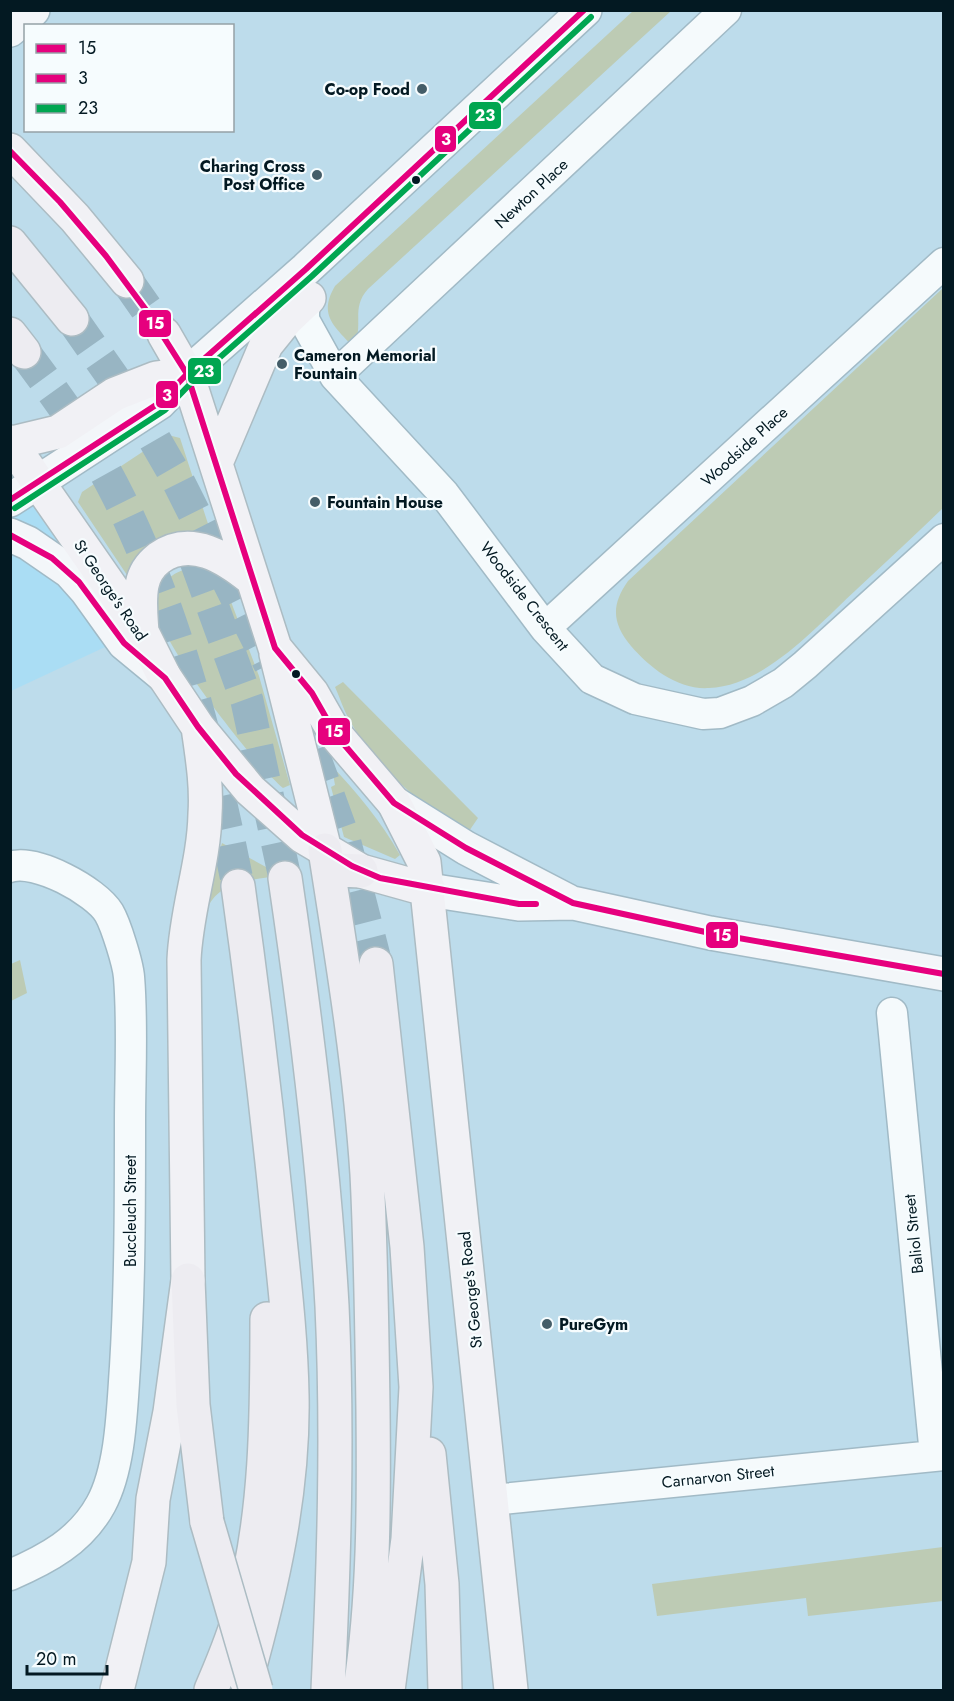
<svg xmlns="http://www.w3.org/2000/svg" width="954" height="1701" viewBox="0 0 954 1701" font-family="Jost,sans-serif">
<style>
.built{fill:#aaddf4}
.green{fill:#bdcbb4}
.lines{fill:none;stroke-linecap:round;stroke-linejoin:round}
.primary-tunnel{stroke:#98b5c3;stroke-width:33;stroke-dasharray:33 16;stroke-linecap:butt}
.highway-tunnel{stroke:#98b5c3;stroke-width:33;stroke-dasharray:33 16;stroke-linecap:butt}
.street-casing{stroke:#a1bac6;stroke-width:33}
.secondary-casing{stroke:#a1bac6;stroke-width:36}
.primary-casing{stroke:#acbcc3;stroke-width:36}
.highway-casing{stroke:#acbcc3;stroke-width:36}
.street{stroke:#f5fafc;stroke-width:30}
.secondary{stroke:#f3f6f9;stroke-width:33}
.primary{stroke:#f1f1f5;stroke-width:33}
.highway{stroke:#edecf1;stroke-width:33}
.highway-bridge-casing{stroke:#acbcc3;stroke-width:36;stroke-linecap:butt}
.highway-bridge{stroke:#edecf1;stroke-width:33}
.bus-1-casing{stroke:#f6fcfe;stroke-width:10}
.bus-2-casing{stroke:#f6fcfe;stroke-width:10}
.bus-3-casing{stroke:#f6fcfe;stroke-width:10}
.bus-1{stroke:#e6007e;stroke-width:6}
.bus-2{stroke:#e5007d;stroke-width:6}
.bus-3{stroke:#00a651;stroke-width:6}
.poi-dot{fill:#445d68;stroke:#f6fcfe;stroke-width:2}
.bus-dot{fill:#031922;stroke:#f6fcfe;stroke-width:2}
.labels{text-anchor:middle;stroke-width:4.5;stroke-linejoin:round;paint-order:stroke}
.poi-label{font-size:16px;font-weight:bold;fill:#031922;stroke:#f6fcfe;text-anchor:start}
.street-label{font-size:16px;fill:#031922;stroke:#f6fcfe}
.line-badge{stroke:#f6fcfe;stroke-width:2}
.badge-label{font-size:16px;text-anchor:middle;font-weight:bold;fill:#fff}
</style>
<rect width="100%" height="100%" fill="#bddceb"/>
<path class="built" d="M10,442L135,633L11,691H10Z"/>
<path class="green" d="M633,11H671L368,289C350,309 365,325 353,347C334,326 318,315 335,286Z
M943,288V508C915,535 886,562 857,589C818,625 765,686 709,688C678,690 650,668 631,646C612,623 611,605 628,581Z
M168,435L180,438L211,533L127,575L78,502L82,492Z
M192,568L212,575L230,599L259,676L290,785L283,788C254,764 164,648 158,613C154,589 169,571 192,568Z
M343,682L478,818L465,837C426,809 373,763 350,721C344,711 340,698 335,687Z
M331,765C357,793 381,821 400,855L395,859L344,837L339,818L344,816L341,805L336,806L331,787L335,785L333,774L327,775L326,769Z
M222,843L277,873L276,876C252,880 222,881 209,905L204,904Z
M20,960L27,993L11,1001V964Z
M943,1547V1601L808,1616L806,1598L657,1616L652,1584Z"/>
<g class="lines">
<path class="primary-tunnel" d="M127,281L164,334"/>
<path class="highway-tunnel" d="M72,319L145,423L175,475L270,664
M24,352C58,398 93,445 118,496C177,614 213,757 238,886
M196,561L247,701L285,878
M312,751L344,839L376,964"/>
<defs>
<path id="street" d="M309,298L304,309V320L335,376L444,494L545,628L592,679L635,699L703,714L720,713L752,701L783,683L805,665L944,539
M335,376L726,10
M545,628L944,263
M10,867C35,858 96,891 109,913C116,925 128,964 129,977C133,1025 130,1074 130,1122C130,1204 130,1285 125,1367C122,1408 121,1467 101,1504C81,1541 47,1559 10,1575
M892,1013L935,1455
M492,1500L944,1455"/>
<path id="secondary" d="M10,30L33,10
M10,500L159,403L187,374L306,269L585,10
M10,535L28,543L70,572L86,590L124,643L164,676
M394,803L466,848L568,901
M429,890L519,904L573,903L710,933L944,974"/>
<path id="primary" d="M10,150L75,218L127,281
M164,334L187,374L275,648L312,693L336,735L394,803L424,862L511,1690
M10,442L142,632L164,676L198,727L250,790L302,836L361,871L429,890
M12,443L58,432L115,394L156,378L187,374
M216,463L266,345L287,319L309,298
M142,632C141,617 139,600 142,585C144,574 150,565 159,558C191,535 226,558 252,579
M276,654L325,850
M117,1690L149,1562L153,1499L170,1412L188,1280L184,960C186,910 204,863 205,814C207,784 202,756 198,727"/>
<path id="highway" d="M10,243L72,319
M10,334L24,352
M325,850C342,958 360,1066 367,1174C371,1253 372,1331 373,1410C374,1504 374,1597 360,1690
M285,878C306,1020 324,1162 332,1306C338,1434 334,1562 328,1690
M330,881L339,870L361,871
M238,886C253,993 266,1101 277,1210C283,1271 291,1333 292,1395C294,1492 272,1587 246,1680
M376,964L407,1247L416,1387L408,1539L388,1690
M188,1280L193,1405L207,1522
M429,1454L442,1584L445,1690
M211,1690C222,1664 234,1637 241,1609C267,1516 267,1415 267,1319"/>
</defs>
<use href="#street" class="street-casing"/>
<use href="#secondary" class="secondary-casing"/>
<use href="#primary" class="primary-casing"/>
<use href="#highway" class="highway-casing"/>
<use href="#street" class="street"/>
<use href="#secondary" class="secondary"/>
<use href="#primary" class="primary"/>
<use href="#highway" class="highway"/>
<defs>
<path id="highway-bridge" d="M207,1522L256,1690"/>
</defs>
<use href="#highway-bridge" class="highway-bridge-casing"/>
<use href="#highway-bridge" class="highway-bridge"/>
<defs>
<path id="bus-1" d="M10,151L60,202L106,256L149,314L187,374L275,648L312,693L336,735L394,803L466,848L573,903L710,933L944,974
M10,535L52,558L79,582L124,643L165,678L198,727L236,774L302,835L352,866L380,878L519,904H536"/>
<path id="bus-2" d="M10,500L159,403L187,374L306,269L584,10"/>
<path id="bus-3" d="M15,508L165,410L193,381L312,276L591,17"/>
</defs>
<use href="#bus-1" class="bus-1-casing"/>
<use href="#bus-2" class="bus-2-casing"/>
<use href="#bus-3" class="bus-3-casing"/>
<use href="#bus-1" class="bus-1"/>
<use href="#bus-2" class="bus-2"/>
<use href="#bus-3" class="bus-3"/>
</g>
<g class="poi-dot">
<circle cx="422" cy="89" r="6"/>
<circle cx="317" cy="175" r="6"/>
<circle cx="282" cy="364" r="6"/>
<circle cx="315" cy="502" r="6"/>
<circle cx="547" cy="1324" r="6"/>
</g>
<g class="bus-dot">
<circle cx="416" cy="180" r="5"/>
<circle cx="296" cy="674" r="5"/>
</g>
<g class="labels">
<g class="poi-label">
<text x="410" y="95" text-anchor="end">Co-op Food</text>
<text x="305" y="172" text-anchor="end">Charing Cross<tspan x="305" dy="18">Post Office</tspan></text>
<text x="294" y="361">Cameron Memorial<tspan x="294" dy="18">Fountain</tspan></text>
<text x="327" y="508">Fountain House</text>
<text x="559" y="1330">PureGym</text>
</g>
<g class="street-label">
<text transform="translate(531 193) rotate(-43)" y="6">Newton Place</text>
<text transform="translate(744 446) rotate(-42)" y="6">Woodside Place</text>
<text transform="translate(111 590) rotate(56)" y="6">St George's Road</text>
<text transform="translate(525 596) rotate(52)" y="6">Woodside Crescent</text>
<text transform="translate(130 1211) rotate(-90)" y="6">Buccleuch Street</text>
<text transform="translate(913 1234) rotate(-96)" y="6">Baliol Street</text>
<text transform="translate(470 1290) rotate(-96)" y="6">St George's Road</text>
<text transform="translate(718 1476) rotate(-6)" y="6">Carnarvon Street</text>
</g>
</g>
<g class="line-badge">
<rect x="468" y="101" width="34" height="29" rx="6" fill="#00a651"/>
<rect x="434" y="125" width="23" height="28" rx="6" fill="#e5007d"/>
<rect x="138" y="309" width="34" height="29" rx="6" fill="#e6007e"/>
<rect x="187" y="357" width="35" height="28" rx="6" fill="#00a651"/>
<rect x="155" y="380" width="24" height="29" rx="6" fill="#e5007d"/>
<rect x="317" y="717" width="34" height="29" rx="6" fill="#e6007e"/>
<rect x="705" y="921" width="34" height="28" rx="6" fill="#e6007e"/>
</g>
<g class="badge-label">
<text x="485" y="121">23</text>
<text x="446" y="145">3</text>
<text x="155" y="329">15</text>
<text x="204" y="377">23</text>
<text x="167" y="401">3</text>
<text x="334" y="737">15</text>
<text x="722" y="941">15</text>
</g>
<rect width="954" height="1701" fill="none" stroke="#031922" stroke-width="24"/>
<rect x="24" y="24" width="210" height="108" fill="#f6fcfe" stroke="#95a1a6" stroke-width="1.5"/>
<rect x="36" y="44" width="30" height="9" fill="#e6007e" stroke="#95a1a6" stroke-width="1.5"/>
<text x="78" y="54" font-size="18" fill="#031922">15</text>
<rect x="36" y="74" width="30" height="9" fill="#e5007d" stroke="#95a1a6" stroke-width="1.5"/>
<text x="78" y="84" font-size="18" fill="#031922">3</text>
<rect x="36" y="104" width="30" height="9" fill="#00a651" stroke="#95a1a6" stroke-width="1.5"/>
<text x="78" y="114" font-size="18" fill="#031922">23</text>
<path d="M27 1665v9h80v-9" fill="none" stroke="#031922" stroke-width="3"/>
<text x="36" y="1665" font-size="18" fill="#031922" stroke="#f6fcfe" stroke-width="4.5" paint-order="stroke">20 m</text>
</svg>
